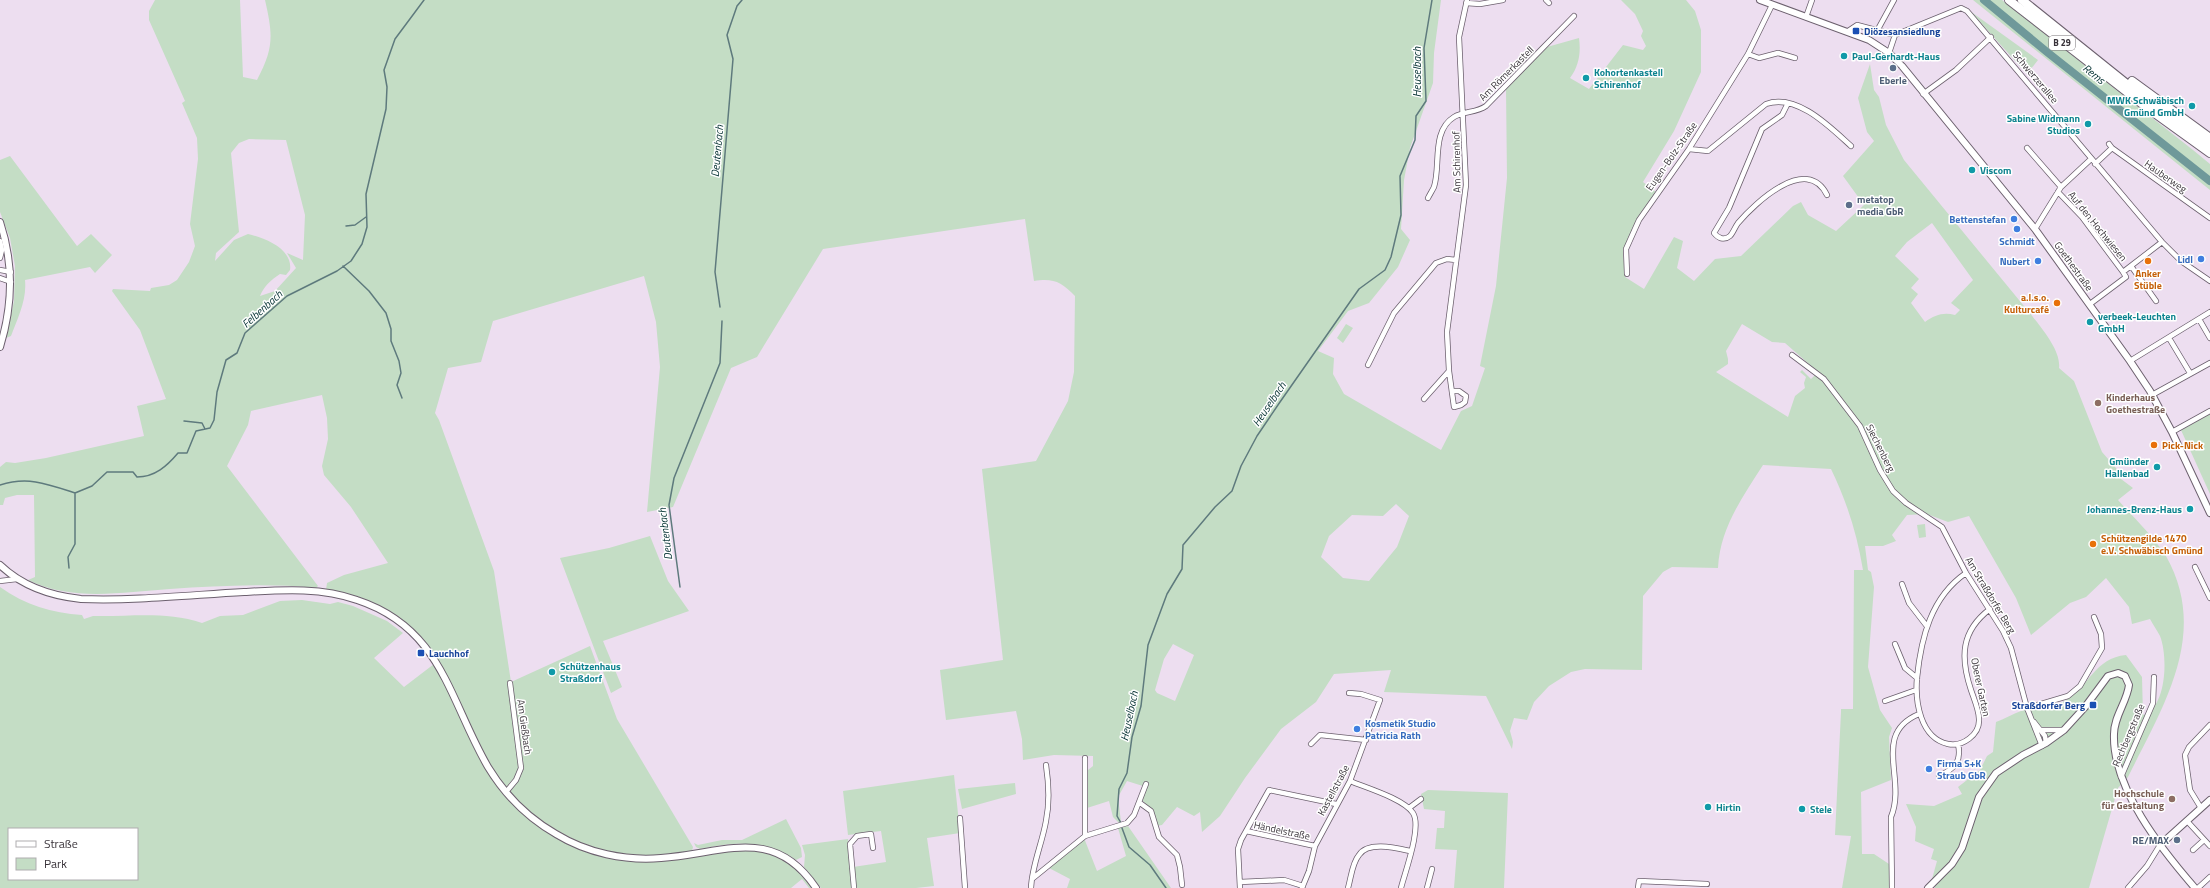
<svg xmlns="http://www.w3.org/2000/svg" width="2210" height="888" viewBox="0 0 2210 888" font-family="'Titillium Web',sans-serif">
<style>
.green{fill:#c4ddc5;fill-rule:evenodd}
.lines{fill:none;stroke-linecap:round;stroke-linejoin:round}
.stream{stroke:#5e7a7d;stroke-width:1.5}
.river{stroke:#6f999a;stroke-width:8}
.street-casing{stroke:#6c606e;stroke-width:6}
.secondary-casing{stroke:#6c606e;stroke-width:8}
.highway-casing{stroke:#6c606e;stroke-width:10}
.street{stroke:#fff;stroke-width:4.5}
.secondary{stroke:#fff;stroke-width:6}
.highway{stroke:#fff;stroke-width:8}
.transit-dot{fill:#1a4fb4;stroke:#fff;stroke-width:1.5}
.culture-dot{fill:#0f9aa8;stroke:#fff;stroke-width:1.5}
.service-dot{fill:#5c6f8a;stroke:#fff;stroke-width:1.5}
.shop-dot{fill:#3f7fe0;stroke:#fff;stroke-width:1.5}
.food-dot{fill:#e8710a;stroke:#fff;stroke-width:1.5}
.education-dot{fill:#8d6e63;stroke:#fff;stroke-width:1.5}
.labels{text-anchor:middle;stroke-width:3;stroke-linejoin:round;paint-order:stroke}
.shield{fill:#fff;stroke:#747074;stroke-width:1}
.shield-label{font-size:9px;font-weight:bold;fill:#383239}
.transit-label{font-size:10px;font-weight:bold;fill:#164399;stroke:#fff;text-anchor:start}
.culture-label{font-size:10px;font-weight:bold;fill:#0d838f;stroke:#fff;text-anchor:start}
.street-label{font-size:10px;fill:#383239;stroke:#fff}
.service-label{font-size:10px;font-weight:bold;fill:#4e5e75;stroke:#fff}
.shop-label{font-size:10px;font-weight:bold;fill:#366cbe;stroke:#fff;text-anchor:end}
.food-label{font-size:10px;font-weight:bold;fill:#c56008;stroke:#fff;text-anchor:start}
.education-label{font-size:10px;font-weight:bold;fill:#785e54;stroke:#fff;text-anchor:start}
.water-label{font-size:11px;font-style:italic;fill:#043132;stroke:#fff}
</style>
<rect width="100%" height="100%" fill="#eddef0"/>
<path class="green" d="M155,0H240L243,77L257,80C274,48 273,35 265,0H1441L1434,53L1433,83L1410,148L1404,180L1401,229L1410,240L1398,267L1369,303L1348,311L1318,351L1334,358L1333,374L1344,394L1441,450L1461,411L1472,406L1485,368L1480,366L1496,286L1507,178L1506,89L1547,47L1579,38C1581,53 1579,66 1570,78L1589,89L1623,45L1643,50L1646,46L1641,36L1643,31L1635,14L1621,0H1686L1695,11L1701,30V72L1674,131L1643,182L1656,192L1634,226L1623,251L1625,277L1644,289L1674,237L1683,241L1677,268L1694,281L1715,259L1741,256L1793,206L1801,202L1808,215L1836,231L1864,205L1843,176L1874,141L1867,132L1858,98L1870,64L1874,90L1879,97L1886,125L1904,160L2037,322C2046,334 2061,353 2059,368L2074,381L2102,452L2116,468L2121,479L2133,488L2118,500C2134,518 2153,536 2166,556C2210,634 2163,706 2128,777L2118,788L2089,888H1935L1932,879L1937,861L1931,859L1934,849L1915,841L1916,827L1906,804L1934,806L1962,794L1958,787L1980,770L1987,756L1993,752L1996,722C2004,719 2013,714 2021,711C2035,707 2054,708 2066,700C2089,686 2095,658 2126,655L2142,677L2143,715C2167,707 2168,656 2160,636C2157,630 2153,625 2150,619L2132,624L2129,607L2106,578L2086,597L2070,603L2031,635L2016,598L1969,516L1948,522L1927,514L1907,515L1892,535L1896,541L1883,546H1865L1868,570L1871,572L1874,587L1868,667L1880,710L1892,728L1889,737L1891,780L1861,792L1862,854H1874L1889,864L1890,888H1842L1851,836L1835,835L1841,712V709H1853L1854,570H1863C1857,534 1847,502 1831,469L1763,465C1742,498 1720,528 1718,568L1672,567L1663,572L1643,596L1642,670L1585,669L1571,672L1549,686L1534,702L1527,720L1514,718L1510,731L1513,742L1512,749L1486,696L1384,692L1391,670L1334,674L1316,702L1281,729L1245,778L1220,816L1202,832L1200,812L1194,816L1177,807L1162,825L1156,826C1154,813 1151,809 1142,800L1146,787L1127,781L1118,797L1121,822L1119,823L1113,817L1109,801L1087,808L1088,770L1093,766V756L1054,755L1023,760L1022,739L1016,711L946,720L940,670L1003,660L982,469L1036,461L1068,401L1074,372L1075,296C1061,282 1054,278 1034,281L1025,219L823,249L757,357L731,368L673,507L647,512L660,367L656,322L644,276L493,321L481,362L448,368L435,413L439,420L494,571L511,682L590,646L617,719L693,847L692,851C598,870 518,828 477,741C459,704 447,664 417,634C392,608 360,597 326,590L327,583L344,575L388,563L351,507L324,475L322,466L328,439L327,418L322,395L251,411L248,425L227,466L318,586L316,588C268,583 218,586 170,589C122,592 73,602 28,580L35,577L34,495H17L5,498L3,505H0V467L6,462L15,463L46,458L144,436L137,406L166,399L140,330L112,291L113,289L150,291L151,288L169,285L177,280L189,262L195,246L190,224L198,159L197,138L182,103L185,101L149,20V11ZM249,139L286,140L305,215L303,260L287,253L296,268L275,291L260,296C264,286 271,280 280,274L286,275L290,270C293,249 265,238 248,234L234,240L215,261L216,253L239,232L231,153L239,143ZM1932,223L1973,280L1951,303L1960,310L1955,315C1943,312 1935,315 1925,322L1911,303L1918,294L1911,288L1919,279L1895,256L1907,242ZM1742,324L1772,342L1785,343L1818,372L1811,379L1802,370L1800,372L1806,377L1804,383L1805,388L1795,396L1788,417L1716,372L1728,364V359L1726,351ZM1396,504L1409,516L1397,547L1369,581L1343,578L1321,557L1329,536L1352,515L1383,516ZM1173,644L1194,655L1175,701L1157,693L1155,690L1164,659Z
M1973,0H2002L2193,150L2210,164V190Z
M1970,11L2038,60L2027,74Z
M10,156L77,246L91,234L112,255L95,273L90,267L25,280C27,300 18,317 11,336L6,338L14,301L15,266L10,238L0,212V160Z
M1346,324L1353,328L1343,343L1337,338Z
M2210,414V494L2181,430Z
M1925,524L1926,537L1919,538L1917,525Z
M650,536L668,581L689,611L603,641L622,687L611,693L560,558L609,548Z
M0,587C25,605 52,613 82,615L84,619L93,616C130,617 166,611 202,623L220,616L243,615L280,601L302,600L330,604L338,602L353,606L387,621L403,633L374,658L404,687L434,664L450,691L469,735L511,802L586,851L614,859L638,861H655L734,848L770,852L795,867L813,888H809L802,879L791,888H0ZM9,829H137V879H9Z
M954,775L960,833L927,838L934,886L916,888H855L853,867L886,862L881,831L848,835L843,791Z
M1015,783L1016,794L962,809L958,789Z
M1428,790L1508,793L1504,888H1454L1457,850L1435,849L1437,828H1444L1445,811L1424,809L1421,794Z
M786,819L801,848L802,857L796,860C763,840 737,841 700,849L696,847L694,843L698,845L722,840H742Z
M1128,826L1171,888H1067L1070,879L1049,868L1084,838L1097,871L1126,856L1118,828Z
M848,839L853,888H821L804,867L805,855L802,845Z"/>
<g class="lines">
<path class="stream" d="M346,226L355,225L366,217
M343,266L369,291L386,313L391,329V341L399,361L401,373L397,385L402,398
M720,307L715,272L733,59L727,35L737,6L742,0
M184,421L202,423L205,429
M0,485C28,476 48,484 75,493L92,486L107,472H133L137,477C155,477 167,466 178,453H187L196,431L210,428L214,420L217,392L226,360L237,353L245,333L287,296L337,271L351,261L362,244L367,227L366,194L386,109L387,87L384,70L395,39L424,0
M69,568L68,557L75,544V493
M680,587L669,505L674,478L720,363L722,321
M1121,823L1117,816L1119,789L1127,773L1132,737L1141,706L1148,645L1167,594L1182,569L1183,545L1215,507L1232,491L1241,466L1257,436L1280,402L1359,289L1385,270L1391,257L1401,215L1400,176L1415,140L1416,116L1426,101L1424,48L1432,0
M1122,828L1129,847L1150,865L1166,888"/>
<path class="river" d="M1984,0L2047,52L2210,181"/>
<defs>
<path id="street" d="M1546,0L1549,3
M1466,3L1480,4L1503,0
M1806,17L1812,0
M1848,31L1857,25L1895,35L1961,8L1967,11L2162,242L2181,261L2210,281
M1877,31L1894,0
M1889,53L1895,35
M1748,54L1759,58L1778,53L1795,58
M1923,94L1956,70L1991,37
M1788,103L1782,115L1762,129L1729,208L1714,233C1718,238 1724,241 1730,236C1733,233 1735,227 1738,223C1755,203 1807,154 1827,195
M2109,144L2112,148L2210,218
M2027,148L2061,187
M1689,149L1708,151L1766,104C1797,93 1830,127 1851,146
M2095,164L2112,148
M2058,192L2082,217L2123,272
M1428,198C1430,194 1432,191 1434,187C1441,166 1431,131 1454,117C1464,111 1476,113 1486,106L1574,16
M2035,229L2061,187L2091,159
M0,241L2,250L0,258
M2131,266L2156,301
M0,270L11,272
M1627,274L1626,249L1639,220L1689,149L1748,54L1772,5
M0,278L11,282
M2090,304L2126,277L2123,272L2162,242
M2199,319L2210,338
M2169,338L2190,373
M1792,355L1824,379L1860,426L1880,470L1893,491L1906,503L1942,527L1966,573L2003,631L2011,648L2027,708L2042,746
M2130,361L2210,312
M1368,365L1394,313L1436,263L1447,259L1456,260
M1453,391H1459L1466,396L1465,402L1461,405L1454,407L1449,371L1447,332L1466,185L1459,37L1467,0
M2152,395L2210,363
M1424,399L1449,371
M2172,432L2210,411
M2195,567L2210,598
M1966,573C1931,597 1921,638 1917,678C1915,701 1920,738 1948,744C1962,747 1980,735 1979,719C1979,710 1974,699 1971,690C1960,657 1961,631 1990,609
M0,581L17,579
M1902,584L1909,603L1926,625
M1895,644L1905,668L1917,678
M1885,701L1916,690
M2027,708L2068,696L2080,686L2102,648L2101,634L2094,617
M2034,722L2045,736L2046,743
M2041,730H2064
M1311,744L1320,735L1366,740
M1085,758V836
M1939,776C1954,769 1962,762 1958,744
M2121,777L2153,703L2154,677
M1350,781C1367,788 1404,799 1413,813C1422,827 1405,872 1401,888
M506,792L516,780L521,768L510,683
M1140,803L1151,811L1159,837L1177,855L1180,867L1182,885
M1409,808L1421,799
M2201,808L2190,790L2185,755L2189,747L2210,725
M960,818L965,888
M2187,821L2210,846
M1246,831L1315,846
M2193,850L2204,840
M1032,879L1085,836L1127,823L1134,815L1146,784
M1240,882L1284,880L1303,886
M854,888L850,844L857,836L871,834L873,848
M1031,888C1032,865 1042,844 1046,821C1050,802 1049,785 1046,765
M1240,888L1238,849L1241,840L1269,790L1336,804
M1302,888L1309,871L1315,846L1350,781L1380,700L1361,694L1349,693
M1348,888C1351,878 1352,863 1359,855C1368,841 1396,848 1410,851
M1427,888L1432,869
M1638,888L1639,881L1707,884
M1892,888L1891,817C1907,779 1871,734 1919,714
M2128,888L2147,866L2160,845
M2198,888L2210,877"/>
<path id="secondary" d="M1760,0L1869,40L1889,53L1902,66L2035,229L2130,361L2150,391L2172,432L2210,513
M0,222C14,264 13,305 0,347
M0,565C23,587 51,596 81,599C135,601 190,595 244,592C281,590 321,587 357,600C442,628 449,700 488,767C505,795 528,818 556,834C587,853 625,861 661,858C723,854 773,824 816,888
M2160,845L2210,800
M1928,888L1952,864L1962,848L1979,797L1996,773L2023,755L2046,743L2064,730L2085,707L2108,676L2118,673L2125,676L2129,685C2127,702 2114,716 2114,734C2112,788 2162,850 2195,888"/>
<path id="highway" d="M2009,0L2149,109L2210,153
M2022,0L2153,105L2210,146
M2132,81L2210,138"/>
</defs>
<use href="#street" class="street-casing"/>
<use href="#secondary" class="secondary-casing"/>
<use href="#highway" class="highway-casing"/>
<use href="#street" class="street"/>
<use href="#secondary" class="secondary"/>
<use href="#highway" class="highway"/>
</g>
<g class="transit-dot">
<rect x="1852" y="27" width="8" height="8" rx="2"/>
<rect x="417" y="649" width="8" height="8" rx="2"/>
<rect x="2089" y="701" width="8" height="8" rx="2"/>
</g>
<g class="culture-dot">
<circle cx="1844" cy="56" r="4"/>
<circle cx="1586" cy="78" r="4"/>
<circle cx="2192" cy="106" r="4"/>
<circle cx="2088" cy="124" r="4"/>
<circle cx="1972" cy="170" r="4"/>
<circle cx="2090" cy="322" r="4"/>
<circle cx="2157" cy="467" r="4"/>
<circle cx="2190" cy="509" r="4"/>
<circle cx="552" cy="672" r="4"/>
<circle cx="1708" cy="807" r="4"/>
<circle cx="1802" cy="809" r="4"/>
</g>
<g class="service-dot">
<circle cx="1893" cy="68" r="4"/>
<circle cx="1849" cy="205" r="4"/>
<circle cx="2177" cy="840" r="4"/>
</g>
<g class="shop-dot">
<circle cx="2014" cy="219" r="4"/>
<circle cx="2017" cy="229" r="4"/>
<circle cx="2201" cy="259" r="4"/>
<circle cx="2038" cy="261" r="4"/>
<circle cx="1357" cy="729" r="4"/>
<circle cx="1929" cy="769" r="4"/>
</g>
<g class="food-dot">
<circle cx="2148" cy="261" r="4"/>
<circle cx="2057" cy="303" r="4"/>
<circle cx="2154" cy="445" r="4"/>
<circle cx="2093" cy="544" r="4"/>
</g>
<g class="education-dot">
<circle cx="2098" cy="403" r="4"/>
<circle cx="2172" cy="799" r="4"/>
</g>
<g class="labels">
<rect class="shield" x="2049" y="36" width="26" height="14" rx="3"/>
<g class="shield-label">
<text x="2062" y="46">B 29</text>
</g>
<g class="transit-label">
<text x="1864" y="35">Diözesansiedlung</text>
<text x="429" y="657">Lauchhof</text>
<text x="2085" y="709" text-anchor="end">Straßdorfer Berg</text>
</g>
<g class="culture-label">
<text x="1852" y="60">Paul-Gerhardt-Haus</text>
<text x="1594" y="76">Kohortenkastell<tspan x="1594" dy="12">Schirenhof</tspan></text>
<text x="2184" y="104" text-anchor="end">MWK Schwäbisch<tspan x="2184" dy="12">Gmünd GmbH</tspan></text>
<text x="2080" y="122" text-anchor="end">Sabine Widmann<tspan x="2080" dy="12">Studios</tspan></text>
<text x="1980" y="174">Viscom</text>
<text x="2098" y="320">verbeek-Leuchten<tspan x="2098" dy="12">GmbH</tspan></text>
<text x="2149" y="465" text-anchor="end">Gmünder<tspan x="2149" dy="12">Hallenbad</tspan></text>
<text x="2182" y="513" text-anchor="end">Johannes-Brenz-Haus</text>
<text x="560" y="670">Schützenhaus<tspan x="560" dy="12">Straßdorf</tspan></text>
<text x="1716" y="811">Hirtin</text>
<text x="1810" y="813">Stele</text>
</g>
<g class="street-label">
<text transform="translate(1506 73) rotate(-45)" y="4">Am Römerkastell</text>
<text transform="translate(2036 77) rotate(50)" y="4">Schwerzerallee</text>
<text transform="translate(1671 156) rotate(-55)" y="4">Eugen-Bolz-Straße</text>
<text transform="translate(1456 162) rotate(-91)" y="4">Am Schirenhof</text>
<text transform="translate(2166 176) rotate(35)" y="4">Hauberweg</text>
<text transform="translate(2098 226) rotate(51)" y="4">Auf den Hochwiesen</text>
<text transform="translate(2074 266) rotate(54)" y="4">Goethestraße</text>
<text transform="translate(1881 448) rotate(63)" y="4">Siechenberg</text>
<text transform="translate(1991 595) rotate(59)" y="4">Am Straßdorfer Berg</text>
<text transform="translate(1981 687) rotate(78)" y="4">Oberer Garten</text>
<text transform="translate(525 727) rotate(82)" y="4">Am Gießbach</text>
<text transform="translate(2128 735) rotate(-67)" y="4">Rechbergstraße</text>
<text transform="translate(1333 790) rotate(-62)" y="4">Kastellstraße</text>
<text transform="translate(1282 830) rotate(12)" y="4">Händelstraße</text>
</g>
<g class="service-label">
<text x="1893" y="84">Eberle</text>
<text x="1857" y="203" text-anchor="start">metatop<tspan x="1857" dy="12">media GbR</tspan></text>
<text x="2169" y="844" text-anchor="end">RE/MAX</text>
</g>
<g class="shop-label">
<text x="2006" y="223">Bettenstefan</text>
<text x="2017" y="245" text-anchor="middle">Schmidt</text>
<text x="2193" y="263">Lidl</text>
<text x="2030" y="265">Nubert</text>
<text x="1365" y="727" text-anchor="start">Kosmetik Studio<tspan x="1365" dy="12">Patricia Rath</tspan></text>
<text x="1937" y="767" text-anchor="start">Firma S+K<tspan x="1937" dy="12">Straub GbR</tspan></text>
</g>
<g class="food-label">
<text x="2148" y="277" text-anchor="middle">Anker<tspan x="2148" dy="12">Stüble</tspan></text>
<text x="2049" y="301" text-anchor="end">a.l.s.o.<tspan x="2049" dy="12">Kulturcafé</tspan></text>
<text x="2162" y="449">Pick-Nick</text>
<text x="2101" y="542">Schützengilde 1470<tspan x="2101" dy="12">e.V. Schwäbisch Gmünd</tspan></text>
</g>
<g class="education-label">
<text x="2106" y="401">Kinderhaus<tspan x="2106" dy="12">Goethestraße</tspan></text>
<text x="2164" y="797" text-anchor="end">Hochschule<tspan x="2164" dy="12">für Gestaltung</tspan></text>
</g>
<g class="water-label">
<text transform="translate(1417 72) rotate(-90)" y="4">Heuselbach</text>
<text transform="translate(2094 74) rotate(39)" y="4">Rems</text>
<text transform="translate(717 151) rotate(-85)" y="4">Deutenbach</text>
<text transform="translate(262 309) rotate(-42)" y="4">Felbenbach</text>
<text transform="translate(1269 404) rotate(-56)" y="4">Heuselbach</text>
<text transform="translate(665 534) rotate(-97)" y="4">Deutenbach</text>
<text transform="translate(1129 716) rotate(-78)" y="4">Heuselbach</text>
</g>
</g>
<rect x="8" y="828" width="130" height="52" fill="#ffffff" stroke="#afadb0"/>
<rect x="16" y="841" width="20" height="6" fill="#ffffff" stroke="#afadb0"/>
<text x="44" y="848" font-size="12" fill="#383239">Straße</text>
<rect x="16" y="858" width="20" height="12" fill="#c4ddc5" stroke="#afadb0"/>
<text x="44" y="868" font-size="12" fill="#383239">Park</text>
</svg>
